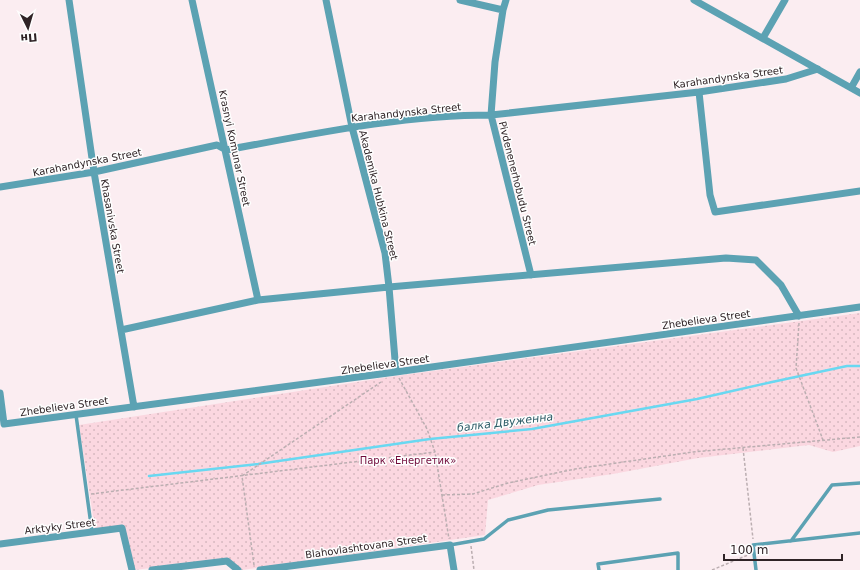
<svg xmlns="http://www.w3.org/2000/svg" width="860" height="570" viewBox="0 0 860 570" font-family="'DejaVu Sans',sans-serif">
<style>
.park{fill:url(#park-dots)}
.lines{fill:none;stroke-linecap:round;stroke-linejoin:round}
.stream{stroke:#69d8f1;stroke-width:2.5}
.path{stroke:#bbaeb1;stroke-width:1.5;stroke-dasharray:3 2;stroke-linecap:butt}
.lane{stroke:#5ca2b3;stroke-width:3.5}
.street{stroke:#5ca2b3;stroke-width:7}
.labels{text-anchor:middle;stroke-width:3;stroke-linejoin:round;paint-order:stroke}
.street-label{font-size:10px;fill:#2f2326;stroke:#fefefe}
.park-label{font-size:10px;fill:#700a3a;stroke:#fefefe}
.water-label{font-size:11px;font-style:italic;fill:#2c5b66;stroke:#fefefe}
</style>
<defs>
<pattern id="park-dots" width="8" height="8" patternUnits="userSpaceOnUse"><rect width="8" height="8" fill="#fbd7e0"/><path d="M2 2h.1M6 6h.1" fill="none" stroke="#d7b8c0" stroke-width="1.8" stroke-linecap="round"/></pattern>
</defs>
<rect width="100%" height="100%" fill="#fbedf1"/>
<path class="park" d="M860,313V446L833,452L809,445L698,458L613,474L538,485L488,500L485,535L242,570L228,559L134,570L123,526L95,529L79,425L396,376Z"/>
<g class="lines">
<path class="stream" d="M149,476L258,464L430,439L532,429L697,399L772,382L847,366H860"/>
<path class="path" d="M799,323L796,368L823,440
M399,378L427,429L435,452L449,539
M743,448L753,539
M91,494L435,452
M442,495L473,494L508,483L575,469L693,452L860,437
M471,546L474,570
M254,565L242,476L381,382
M712,570L748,555"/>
<path class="lane" d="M76,415L92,532
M791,541L832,485L860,483
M450,545L484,539L508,520L548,510L660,499
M599,570L598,564L678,553V570
M756,570L753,545L860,533"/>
<path class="street" d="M69,0L94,172L134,407
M192,0L258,300
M326,0L352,127L385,253L389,287L396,372
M460,0L503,10
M506,0L503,10L495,62L491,115L531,275
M694,0L860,93
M763,38L785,0
M851,88L860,72
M699,92L710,195L715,212L860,191
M0,187L94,172L217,145L226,150C313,134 402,115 491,115L699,92L786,79L818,69
M121,330L258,300L389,287L726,258L756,260L781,285L799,316
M0,393L4,424L396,372L860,307
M0,544L122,528L132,570
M152,570L227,561L238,570
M260,570L450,545L454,570"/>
</g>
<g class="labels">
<g class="street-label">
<text transform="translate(728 77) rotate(-8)" y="4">Karahandynska Street</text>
<text transform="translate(406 112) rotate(-6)" y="4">Karahandynska Street</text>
<text transform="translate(235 148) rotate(78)" y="4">Krasnyi Komunar Street</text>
<text transform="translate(87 162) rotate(-11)" y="4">Karahandynska Street</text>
<text transform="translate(518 183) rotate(76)" y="4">Pivdenenerhobudu Street</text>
<text transform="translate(379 195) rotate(76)" y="4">Akademika Hubkina Street</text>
<text transform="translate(113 226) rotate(80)" y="4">Khasanivska Street</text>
<text transform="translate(706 319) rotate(-8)" y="4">Zhebelieva Street</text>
<text transform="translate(385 364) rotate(-8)" y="4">Zhebelieva Street</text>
<text transform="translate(64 406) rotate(-8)" y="4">Zhebelieva Street</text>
<text transform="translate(60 526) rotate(-7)" y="4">Arktyky Street</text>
<text transform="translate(366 546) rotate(-8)" y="4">Blahovlashtovana Street</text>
</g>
<g class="park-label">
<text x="408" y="464">Парк «Енергетик»</text>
</g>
<g class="water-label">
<text transform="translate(505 422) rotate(-7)" y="4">балка Двуженна</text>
</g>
</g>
<g transform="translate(28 28) rotate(175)" stroke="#fefefe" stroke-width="3" paint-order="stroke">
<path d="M0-3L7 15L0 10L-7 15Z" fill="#2f2326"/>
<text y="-6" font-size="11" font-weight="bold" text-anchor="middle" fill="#2f2326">Пн</text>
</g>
<path d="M724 554v6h118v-6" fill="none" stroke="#2f2326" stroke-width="2"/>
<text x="730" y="554" font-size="12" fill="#2f2326" stroke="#fefefe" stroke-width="3" paint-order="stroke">100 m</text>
</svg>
